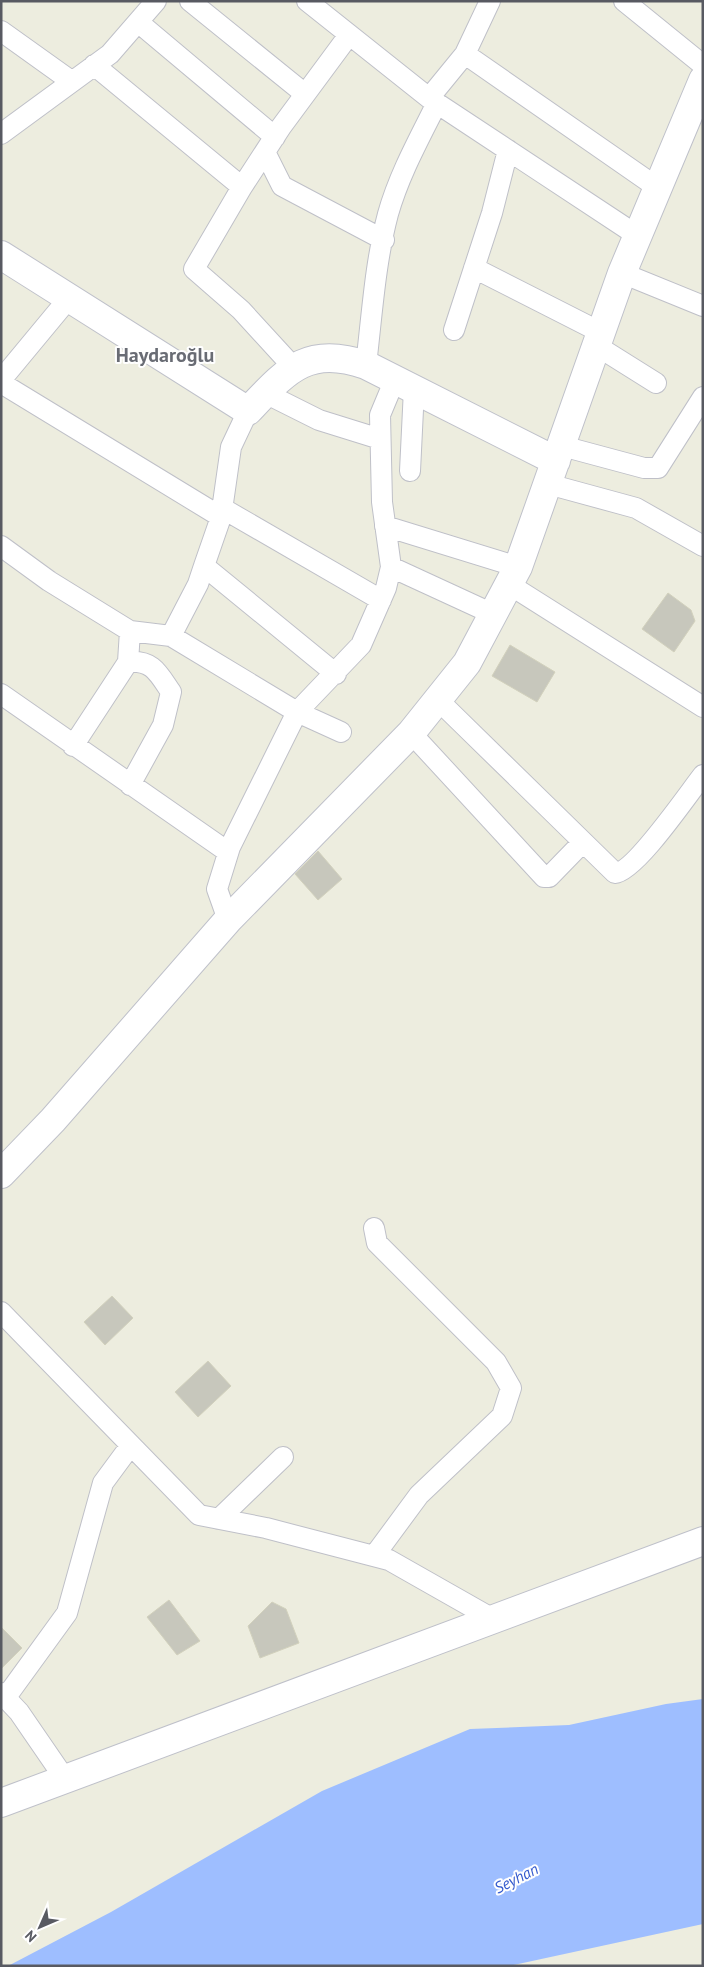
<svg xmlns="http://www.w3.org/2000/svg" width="704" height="1967" viewBox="0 0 704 1967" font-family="'PT Sans',sans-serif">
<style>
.water{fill:#9ebeff}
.building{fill:#c7c7bc;stroke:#d2d1bd}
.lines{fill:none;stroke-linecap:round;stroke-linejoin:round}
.minor-casing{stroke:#bfc0c8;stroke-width:22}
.secondary-casing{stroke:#bfc1ca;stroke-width:30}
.minor{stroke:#fff;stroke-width:20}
.secondary{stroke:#fff;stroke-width:28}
.labels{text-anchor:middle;stroke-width:4;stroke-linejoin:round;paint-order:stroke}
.water-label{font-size:16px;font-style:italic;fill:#355bce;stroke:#fff}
.district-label{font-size:20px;font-weight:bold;fill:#696c74;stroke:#fff}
</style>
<rect width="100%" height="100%" fill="#ededdf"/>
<path class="water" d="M703,1699V1924L509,1966H8L111,1912L322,1791L470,1729L569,1725L666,1704Z"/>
<path class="building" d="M668,593L691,610L695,621L674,652L642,629Z
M510,645L555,672L537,702L492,676Z
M318,851L342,879L318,900L295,874Z
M112,1296L133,1318L105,1345L84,1322Z
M208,1361L231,1386L198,1417L175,1392Z
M169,1600L200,1641L177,1655L147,1617Z
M272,1602L286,1609L299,1643L260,1658L248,1626Z
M1,1627L22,1648L1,1669Z"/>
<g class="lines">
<defs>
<path id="minor" d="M190,1L305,94
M307,1L429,98L638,236
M624,1L703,65
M138,22L275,137
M1,31L71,81
M465,54L658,188
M94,65L242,187
M429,98L465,54L490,1
M1,134L110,54L156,1
M265,152L282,186L384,240
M474,268L602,333
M622,273L703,306
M454,330L492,213L508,150
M597,346L656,383
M366,365C372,315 375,263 388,214C399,175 419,139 437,103
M295,369L241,310L194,269L242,187L281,127L349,35
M1,380L69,298
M1,383L221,517
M265,393L319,420L380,439
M562,446L644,468H658L703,397
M410,471L414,389
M548,484L636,508L703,546
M222,508L381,600
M385,526L518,567
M1,546L49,581L130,631L171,636L297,712L341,732
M204,566L336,674
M391,567L493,614
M510,585L703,707
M171,636L198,584L204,566L221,517L231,447L248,411
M128,662C153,660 158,673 171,692L163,725L130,785
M1,694L228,852
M438,700L615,873C635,872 688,794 703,775
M411,733L544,877H549L583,842
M73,746L128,662L130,631
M228,920L217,889L230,847L297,712L361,645L386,588L391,567L382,502L380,415L395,379
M374,1228L377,1243L496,1362L511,1388L502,1416L419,1495L374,1556
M1,1312L199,1515L266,1528L389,1560L493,1619
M219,1519L283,1457
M1,1693L19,1712L65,1779
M6,1697L67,1613L103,1483L131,1445"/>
<path id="secondary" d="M1,255L248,411C287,370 307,345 366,365L556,461
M1,1174L53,1120L228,920L411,733L467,663L518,567L622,273L703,80
M1,1803L703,1541"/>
</defs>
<use href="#minor" class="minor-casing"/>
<use href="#secondary" class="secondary-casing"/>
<use href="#minor" class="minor"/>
<use href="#secondary" class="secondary"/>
</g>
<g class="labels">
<g class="water-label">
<text transform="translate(516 1878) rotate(-27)" y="6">Seyhan</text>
</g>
<g class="district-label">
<text x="165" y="362">Haydaroğlu</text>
</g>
</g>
<rect width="704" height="1967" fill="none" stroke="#585a62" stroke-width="5"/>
<g transform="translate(40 1927) rotate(225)" stroke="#ffffff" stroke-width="4" paint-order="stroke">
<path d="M0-4L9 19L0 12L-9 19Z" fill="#585a62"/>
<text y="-8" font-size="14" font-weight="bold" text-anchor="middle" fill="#585a62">N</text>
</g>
</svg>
